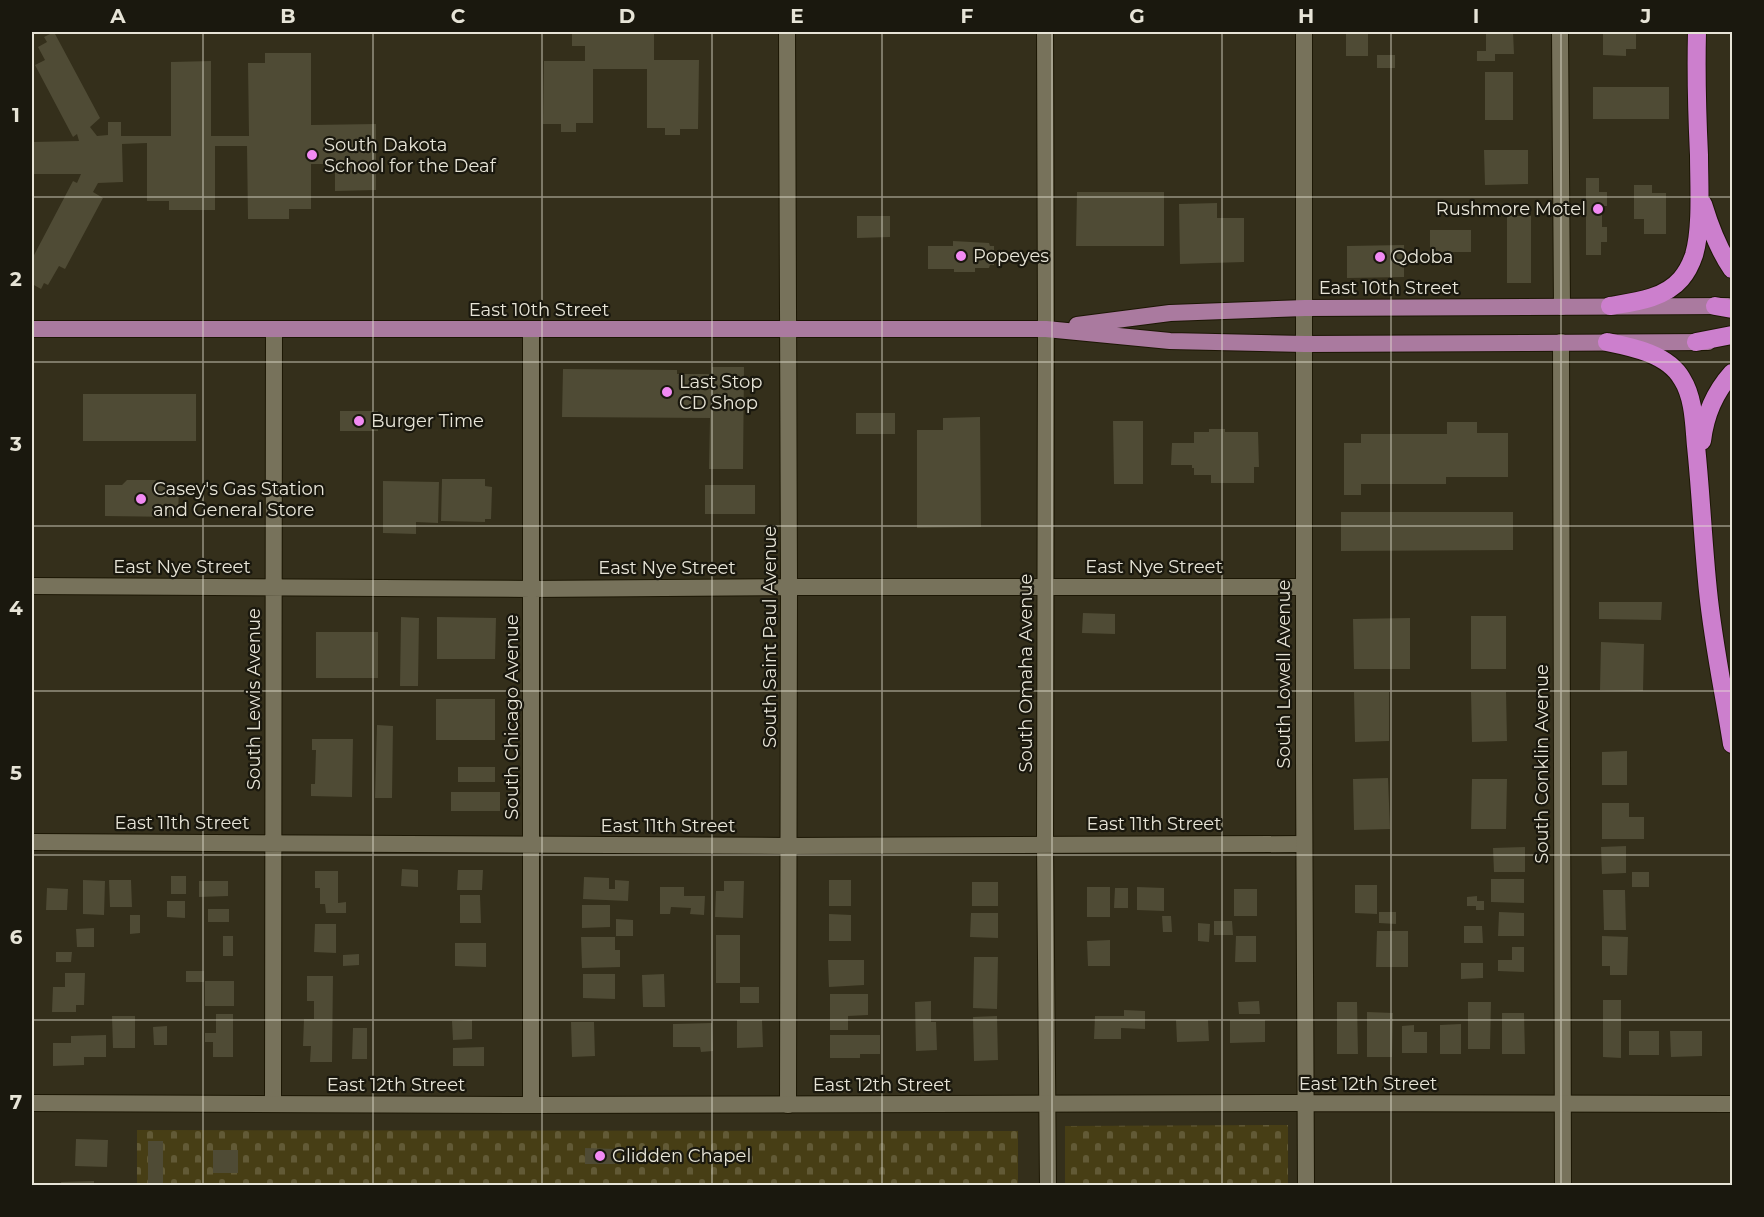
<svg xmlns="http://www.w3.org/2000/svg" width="1764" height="1217" viewBox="0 0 1764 1217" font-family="Montserrat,sans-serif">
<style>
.cemetery{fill:url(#cemetery-stones)}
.building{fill:#4f4b35}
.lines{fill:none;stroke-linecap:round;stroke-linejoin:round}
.minor-casing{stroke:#1c1704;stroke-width:18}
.tertiary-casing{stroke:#1c1704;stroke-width:18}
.primary-casing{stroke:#1c1704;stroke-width:18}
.motorway-casing{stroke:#1c1704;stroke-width:20}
.minor{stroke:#77725b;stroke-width:16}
.tertiary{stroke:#77725b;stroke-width:16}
.primary{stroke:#aa7a9f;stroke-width:16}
.motorway{stroke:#cc7fcd;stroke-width:18}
.grid{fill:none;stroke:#e7e4d7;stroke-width:1.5;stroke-opacity:0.55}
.poi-dot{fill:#f28af3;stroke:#1a180e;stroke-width:2}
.labels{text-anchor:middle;stroke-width:4.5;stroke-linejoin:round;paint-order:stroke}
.poi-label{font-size:18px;fill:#e7e4d7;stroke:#1a180e;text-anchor:start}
.street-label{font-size:18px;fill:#e7e4d7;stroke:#1a180e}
.neatline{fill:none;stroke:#e7e4d7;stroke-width:2}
.grid-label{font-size:20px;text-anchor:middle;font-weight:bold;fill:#e7e4d7}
</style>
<defs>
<pattern id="cemetery-stones" width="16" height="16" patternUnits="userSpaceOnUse" patternTransform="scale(1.5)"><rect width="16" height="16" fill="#473e15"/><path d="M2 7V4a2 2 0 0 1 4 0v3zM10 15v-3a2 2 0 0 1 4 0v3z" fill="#625a36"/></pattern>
</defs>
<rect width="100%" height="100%" fill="#342f1b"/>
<path class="cemetery" d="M1288,1125V1185H1065V1126Z
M137,1130L1018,1131V1185L137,1186Z"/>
<path class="building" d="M54,32L100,118L90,127L97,136L108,135V122H121V136H171V62L211,61V136H249L248,63H265V53H311V125L376,124V190L335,191V164H311V209H289V219H248L247,146H215V210H169V201H147V143L122,144L123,182L98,183L93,192L103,198L65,269L59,266L48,285L44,283L41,289L32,284V259L73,181L77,183L81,174H32V142L79,141L77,134L73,137L35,65L45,60L38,47L47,42L44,37Z
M572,32H654V60H699L698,129H680V135H665V128H647V69H593V123H576V132H561V124H543L544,61H585V46H572Z
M1486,32H1513L1514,54H1495V61H1477V51H1486Z
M1603,32H1636V49H1626V56L1603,55Z
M1346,33H1368V56H1346Z
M1377,55H1395V68H1377Z
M1485,72H1513V120H1485Z
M1593,87H1669V119H1593Z
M1484,150H1528V184L1485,185Z
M1586,178H1599V192H1607V206H1602V227H1607V242H1601V255H1586Z
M1634,185H1652V193H1666V234H1644V219H1634Z
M1077,192H1164V246H1076Z
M1217,203V218H1244V262L1180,264L1179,204Z
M857,216H890V237L857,238Z
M1507,216H1531V283H1507Z
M1430,230H1471V252H1430Z
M953,241L989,243L990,246H994V265H990L989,268H975V272H954V269H928V246H953Z
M1404,245V277L1347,278V246Z
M712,367H744L743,469H709L710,418L562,417L563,369L677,370V374H712Z
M83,394H196V441H83Z
M340,411H378V431H340Z
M856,413H895V434H856Z
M980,417L981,527L917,528V430H943V418Z
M1113,421H1143V484H1114Z
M1447,422H1477V433H1508V477H1446V484H1361V495H1344V443H1361V434H1447Z
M1209,429H1225V432H1258L1259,467H1254V483H1211V475H1194V468H1192V465H1171L1172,443H1194V432H1209Z
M442,479H485V486L492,487L491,519H485V522L441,521Z
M127,480H155L162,486L179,487L178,517L105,516V485H122Z
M383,481L439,482L438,523L416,522V534L383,533Z
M705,485H755V514H705Z
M1341,512H1513V550L1341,551Z
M1599,602H1662L1661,620L1599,619Z
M1083,613L1115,614V634L1082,633Z
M1471,616H1506V669H1471Z
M401,617L419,618L418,686H400Z
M437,617L496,618L495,659H437Z
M1410,618V669H1354L1353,619Z
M316,632H378V678H316Z
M1601,642L1644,644L1643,691L1600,690Z
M1354,692H1389V741L1355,742Z
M1471,692H1506L1507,741L1472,742Z
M436,699H495V740H436Z
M377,725L393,726L392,798H375Z
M312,739H353L352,797L311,796V784H315L316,750H312Z
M1627,751V785H1602V752Z
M458,767H495V782H458Z
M1388,778L1390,829L1354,830L1353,779Z
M1472,779H1507L1506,829H1471Z
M451,792H500V811H451Z
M1602,803H1629V817H1644V839H1602Z
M1626,846V873L1602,874L1601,847Z
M1525,847V872H1494L1493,848Z
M402,869L418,870V887L401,886Z
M458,870H483L482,890H457Z
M315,871H338V903L346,902V913H326L325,904H320V888H315Z
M1632,872H1649V887H1632Z
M171,876H186V894H171Z
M584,877L609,878V889H615V880L629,881L628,901L583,899Z
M1491,879H1524V903L1491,902Z
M83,880L105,881L104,915L83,914Z
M109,880H131L132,907H110Z
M829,880H851V906H829Z
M199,881H228V896L199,897Z
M724,881H744L743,918L715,917L716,891H724Z
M972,882H998V906H972Z
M1355,885H1377V914L1355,913Z
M660,887H684V896H705L704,915L690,914L691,908L671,907L670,914H660Z
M1087,887H1110V917H1087Z
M1137,887L1164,888V911L1137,910Z
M47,888L68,889L67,910H46Z
M1115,888H1128V908H1114Z
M1234,889H1257V916H1234Z
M1603,890H1625L1626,930H1604Z
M460,895H480L481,923H460Z
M1477,896V901H1484V910H1476V906H1467V897Z
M167,901H185V918L167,917Z
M582,905H610V927L582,928Z
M208,909H229V922H208Z
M1379,912H1396V924L1379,923Z
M1499,912L1524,913V936H1498Z
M971,913H998V938L970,937Z
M829,914L851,915V941H829Z
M130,915H140V933L130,934Z
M1162,916H1171L1172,932H1163Z
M616,919L633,920V936H616Z
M1214,921H1232L1233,935H1214Z
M1198,923L1210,924L1209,942L1198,941Z
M315,924H336V953L314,952Z
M1464,926H1482L1483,943H1464Z
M94,928V947H77L76,929Z
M1377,931H1408V967H1376Z
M716,935H740V983H716Z
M223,936H233V956H223Z
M1236,936H1256V962H1235Z
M1602,936L1628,937L1627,975H1610V966H1602Z
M581,937H615V950H620V967L582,968Z
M1110,940V966H1088L1087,941Z
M455,943H486V967L455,966Z
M1512,947H1524V972L1498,971V960H1512Z
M56,952H72L71,962H56Z
M359,954V965L343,966V955Z
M974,957H998L997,1009L973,1008Z
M828,960H864V985L829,987Z
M1461,963H1483V978L1461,979Z
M186,971H204V982H186Z
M65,973H85L84,1005H76V1012H52L53,987H65Z
M583,974H615V999L583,998Z
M664,974L665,1007H643L642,975Z
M307,976H333L332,1062H310L311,1046H303L304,1019H314V1001H307Z
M205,981H234V1006H205Z
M740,987H759V1003H740Z
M830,994H868V1015L848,1016V1030H830Z
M1603,1000H1621V1058L1603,1057Z
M931,1001V1022H936L937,1050L916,1051L915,1002Z
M1259,1001L1260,1014H1239L1238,1002Z
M1337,1002H1357L1358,1054H1337Z
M1468,1002H1491L1490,1049H1468Z
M1124,1010L1145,1011V1029L1121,1028V1039H1094L1095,1016H1124Z
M1367,1012L1393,1013L1392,1057H1367Z
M1502,1013H1524L1525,1054H1502Z
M216,1014H233V1057H213V1042H205V1033H216Z
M112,1016H135V1048H113Z
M997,1016L998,1060L974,1061L973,1017Z
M472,1020V1039L453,1040L452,1021Z
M737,1020H762L763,1047L737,1048Z
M1176,1020H1208L1209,1041L1177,1042Z
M1230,1020H1265V1042L1230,1043Z
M571,1022H594L595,1056L572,1057Z
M712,1023L713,1051L701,1052L700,1047H673V1024Z
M1461,1024V1054H1440V1025Z
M1414,1025V1032H1427V1053H1402V1026Z
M167,1026V1045H154L153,1027Z
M353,1028H367V1059H352Z
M1629,1031H1659V1055H1629Z
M1670,1031H1702V1056L1671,1057Z
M106,1035V1057H84V1065L53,1066V1043H71V1036Z
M830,1035H880V1054H860V1058H830Z
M484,1047V1066H453V1048Z
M76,1139L108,1140L107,1167L75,1166Z
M148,1141H163V1186H148Z
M585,1148L615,1149V1164H585Z
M213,1150H238V1173H213Z
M94,1181V1186H62L61,1182Z"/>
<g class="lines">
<defs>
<path id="minor" d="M787,32L789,587L788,1105
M1045,32L1046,329L1045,844L1048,1186
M1560,32L1562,307
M1561,342L1563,1186
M32,586L531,589L789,587H1304
M32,842L789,846L1304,844
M273,1104L274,329
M531,1105V330"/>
<path id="tertiary" d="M1304,32V763L1306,1186
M32,1103L531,1105L1305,1103L1732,1104"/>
<path id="primary" d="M1077,325L1170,313L1305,308L1728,306
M32,329H1046L1170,341L1305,344L1708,342"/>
<path id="motorway" d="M1703,204C1710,227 1718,249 1732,269
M1610,306C1634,302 1664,299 1681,279C1687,272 1691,264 1694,255C1702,228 1699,184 1699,155C1697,114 1696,73 1697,32
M1715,306L1732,309
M1607,342C1632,347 1668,354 1682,379C1694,398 1694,424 1696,446C1701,494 1703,543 1708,591C1713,642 1724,693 1732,744
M1696,342L1732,335
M1702,441C1705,415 1715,392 1732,373"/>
</defs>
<use href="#minor" class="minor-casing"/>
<use href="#tertiary" class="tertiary-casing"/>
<use href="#primary" class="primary-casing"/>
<use href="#motorway" class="motorway-casing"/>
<use href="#minor" class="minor"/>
<use href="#tertiary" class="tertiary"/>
<use href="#primary" class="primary"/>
<use href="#motorway" class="motorway"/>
</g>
<path class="grid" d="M203,32V1186M373,32V1186M542,32V1186M712,32V1186M882,32V1186M1052,32V1186M1222,32V1186M1391,32V1186M1561,32V1186M32,197H1732M32,362H1732M32,526H1732M32,691H1732M32,855H1732M32,1020H1732"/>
<g class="poi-dot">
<circle cx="312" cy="155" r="6"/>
<circle cx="1598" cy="209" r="6"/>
<circle cx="961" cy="256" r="6"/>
<circle cx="1380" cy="257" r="6"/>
<circle cx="667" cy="392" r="6"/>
<circle cx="359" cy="421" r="6"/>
<circle cx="141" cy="499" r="6"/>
<circle cx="600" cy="1156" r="6"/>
</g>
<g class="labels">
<g class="poi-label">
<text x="324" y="151">South Dakota<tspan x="324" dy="21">School for the Deaf</tspan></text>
<text x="1586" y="215" text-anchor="end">Rushmore Motel</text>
<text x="973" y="262">Popeyes</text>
<text x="1392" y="263">Qdoba</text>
<text x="679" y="388">Last Stop<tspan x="679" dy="21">CD Shop</tspan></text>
<text x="371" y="427">Burger Time</text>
<text x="153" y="495">Casey's Gas Station<tspan x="153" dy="21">and General Store</tspan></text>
<text x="612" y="1162">Glidden Chapel</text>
</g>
<g class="street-label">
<text x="1389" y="294">East 10th Street</text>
<text x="539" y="316">East 10th Street</text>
<text x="182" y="573">East Nye Street</text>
<text x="1154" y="573">East Nye Street</text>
<text x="667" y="574">East Nye Street</text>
<text transform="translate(770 637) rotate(-90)" y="6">South Saint Paul Avenue</text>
<text transform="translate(1026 673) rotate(-90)" y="6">South Omaha Avenue</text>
<text transform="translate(1284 674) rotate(-90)" y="6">South Lowell Avenue</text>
<text transform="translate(254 699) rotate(-90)" y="6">South Lewis Avenue</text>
<text transform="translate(512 717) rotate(-90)" y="6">South Chicago Avenue</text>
<text transform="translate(1542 764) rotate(-90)" y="6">South Conklin Avenue</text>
<text x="182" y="829">East 11th Street</text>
<text x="1154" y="830">East 11th Street</text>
<text x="668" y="832">East 11th Street</text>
<text x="1368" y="1090">East 12th Street</text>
<text x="396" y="1091">East 12th Street</text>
<text x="882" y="1091">East 12th Street</text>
</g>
</g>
<rect width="1764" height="1217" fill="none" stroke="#1a180e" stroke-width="66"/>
<rect x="33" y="33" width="1698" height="1151" class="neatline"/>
<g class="grid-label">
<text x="118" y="23">A</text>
<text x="288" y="23">B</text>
<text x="458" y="23">C</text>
<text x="627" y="23">D</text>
<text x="797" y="23">E</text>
<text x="967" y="23">F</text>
<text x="1137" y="23">G</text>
<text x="1306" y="23">H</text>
<text x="1476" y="23">I</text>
<text x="1646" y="23">J</text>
<text x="16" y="122">1</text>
<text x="16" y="286">2</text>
<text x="16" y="451">3</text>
<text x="16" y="615">4</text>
<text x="16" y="780">5</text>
<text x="16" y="944">6</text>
<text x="16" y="1109">7</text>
</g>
</svg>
